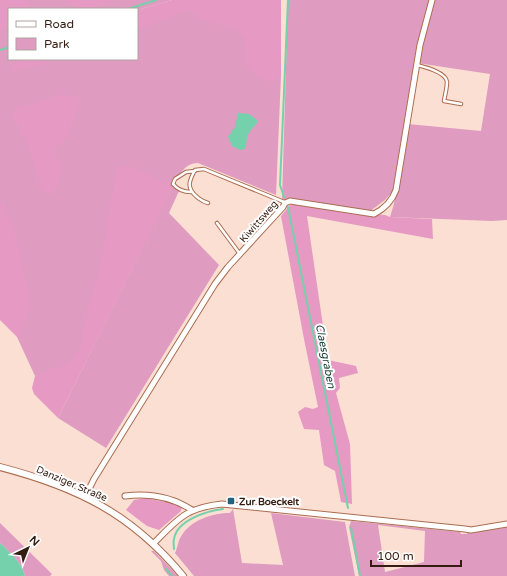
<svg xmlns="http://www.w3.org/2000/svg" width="507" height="576" viewBox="0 0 507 576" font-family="'Varela Round',sans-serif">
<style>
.green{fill:#df9bc0;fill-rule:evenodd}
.forest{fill:#e599c3}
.water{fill:#74d1ac}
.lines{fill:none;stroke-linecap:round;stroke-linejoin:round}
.stream{stroke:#74d1ac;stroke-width:2}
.service-casing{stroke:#ab6d50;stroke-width:4.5}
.minor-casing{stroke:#ab6d50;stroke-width:7}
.tertiary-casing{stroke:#ab6d50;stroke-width:8}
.service{stroke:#fff;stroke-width:2.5}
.minor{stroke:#fff;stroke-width:5}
.tertiary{stroke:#fff;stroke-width:6}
.poi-dot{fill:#256279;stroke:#fff;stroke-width:1.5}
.labels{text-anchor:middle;stroke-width:4;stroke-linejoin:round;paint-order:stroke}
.street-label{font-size:10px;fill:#351c10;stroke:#fff}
.poi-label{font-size:10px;font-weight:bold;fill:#351c10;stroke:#fff;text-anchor:start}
.water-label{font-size:11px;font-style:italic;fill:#174031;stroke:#fff}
</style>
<rect width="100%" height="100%" fill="#fbdfd2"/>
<path class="green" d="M0,0H111V1L116,0H172L137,10L9,9V59H137V17L194,0H262L281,75L276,195L198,163C184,163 178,177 173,187L179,191L169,213L219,265L106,448L58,418L172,188L73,370L35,376L17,337L15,280L0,234Z
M288,0H431L393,191L385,200L369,212L305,201L282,200Z
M434,0H507V220L492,221L390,217L394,204L408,124L481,131L490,74L417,63Z
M233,509L242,563L283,565L271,513L345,522L355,576H194L175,553C178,547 178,540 182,535C191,520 213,513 230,513Z
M351,521L460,532L461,534H467V532L507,525V576H359L349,527ZM378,525L425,531L424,562L385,572Z
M0,523L52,574L50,576H25C22,563 10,552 0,543Z
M151,551H154L178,576H169L164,570L161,561Z"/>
<path class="forest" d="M0,0H25L28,1V8L9,9V26L0,31Z
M67,0H116C97,6 84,15 67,0Z
M172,0H281V75C279,77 276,82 272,82C265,82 250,72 247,66C242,56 250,42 240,34C227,23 220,26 206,21C199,19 193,14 188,10L137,30V10Z
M21,59H56L43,64L13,71V64Z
M57,95C65,95 75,93 81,101L64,142L56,146L55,155L61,161C60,172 61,191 48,194L44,193L40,186L27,142L13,118V113L16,109L22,105H29Z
M121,166C137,165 158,180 173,187L58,418L34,394L32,388L35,376L53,367L58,368L67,363L76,354L81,345L82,332L97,276L106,237L112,192L117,168Z
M0,200L13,227L28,288L30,309L17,337L0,320Z
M301,203L348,211L385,215L390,217L432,219L433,239L307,216L328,360L356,366L358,373L339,378L340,388L336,393L350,444L352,504L341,502L335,471L324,465L319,430L304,429L298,412L305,407L313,409L318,407L304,339L281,216L290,205Z
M145,498L182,505L181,511L159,530L147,526L126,510L134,500Z"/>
<path class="water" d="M238,113L249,114L257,120V123C253,128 248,132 247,138C246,142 247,145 245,149L240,150L232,146L228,137L235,127Z
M0,543C10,552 22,563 25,576H0Z"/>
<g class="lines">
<path class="stream" d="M128,9L156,0
M0,50L9,47
M284,197L280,185L288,0
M288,207L348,508
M351,528L360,576
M174,549C174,546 173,542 174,539C177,520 207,511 223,509
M166,569L172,576"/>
<defs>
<path id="service" d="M417,65C425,67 446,72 447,82C447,88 445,95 444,101L461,104
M191,192C183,192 178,190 173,184L175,179L186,172L195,171
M208,203C203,202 201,200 197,197C186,188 189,181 195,170L204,169L284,202
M217,223L240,254"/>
<path id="minor" d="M125,496C148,493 172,497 192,510
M85,497L94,479L215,284L228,267L283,207L285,203L290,201L374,214C384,209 392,201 396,190L420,45L432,0
M153,544C178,519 185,508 222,504L465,529L471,530L507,524"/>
<path id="tertiary" d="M0,467C77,487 132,514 183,576"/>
</defs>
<use href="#service" class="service-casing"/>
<use href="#minor" class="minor-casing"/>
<use href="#tertiary" class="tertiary-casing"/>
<use href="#service" class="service"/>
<use href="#minor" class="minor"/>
<use href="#tertiary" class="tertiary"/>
</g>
<rect class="poi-dot" x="227" y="497" width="8" height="8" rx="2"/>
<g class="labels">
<g class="street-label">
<text transform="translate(258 221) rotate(-49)" y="4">Kiwittsweg</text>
<text transform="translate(72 483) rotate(23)" y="4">Danziger Straße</text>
</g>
<g class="poi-label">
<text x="239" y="505">Zur Boeckelt</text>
</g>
<g class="water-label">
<text transform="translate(326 356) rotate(79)" y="4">Claesgraben</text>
</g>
</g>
<rect x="8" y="8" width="130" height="52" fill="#ffffff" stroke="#aea49f"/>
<rect x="16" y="21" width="20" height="6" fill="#ffffff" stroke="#aea49f"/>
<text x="44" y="28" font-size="12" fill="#351c10">Road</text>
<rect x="16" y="38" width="20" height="12" fill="#df9bc0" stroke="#aea49f"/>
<text x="44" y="48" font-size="12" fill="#351c10">Park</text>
<g transform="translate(28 548) rotate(43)" stroke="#ffffff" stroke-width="3" paint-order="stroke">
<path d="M0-3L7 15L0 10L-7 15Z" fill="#351c10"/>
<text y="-6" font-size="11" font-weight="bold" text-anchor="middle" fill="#351c10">N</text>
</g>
<path d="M371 560v6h90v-6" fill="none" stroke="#351c10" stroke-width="2"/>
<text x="377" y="560" font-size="12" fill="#351c10" stroke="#ffffff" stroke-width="3" paint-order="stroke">100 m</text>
</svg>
